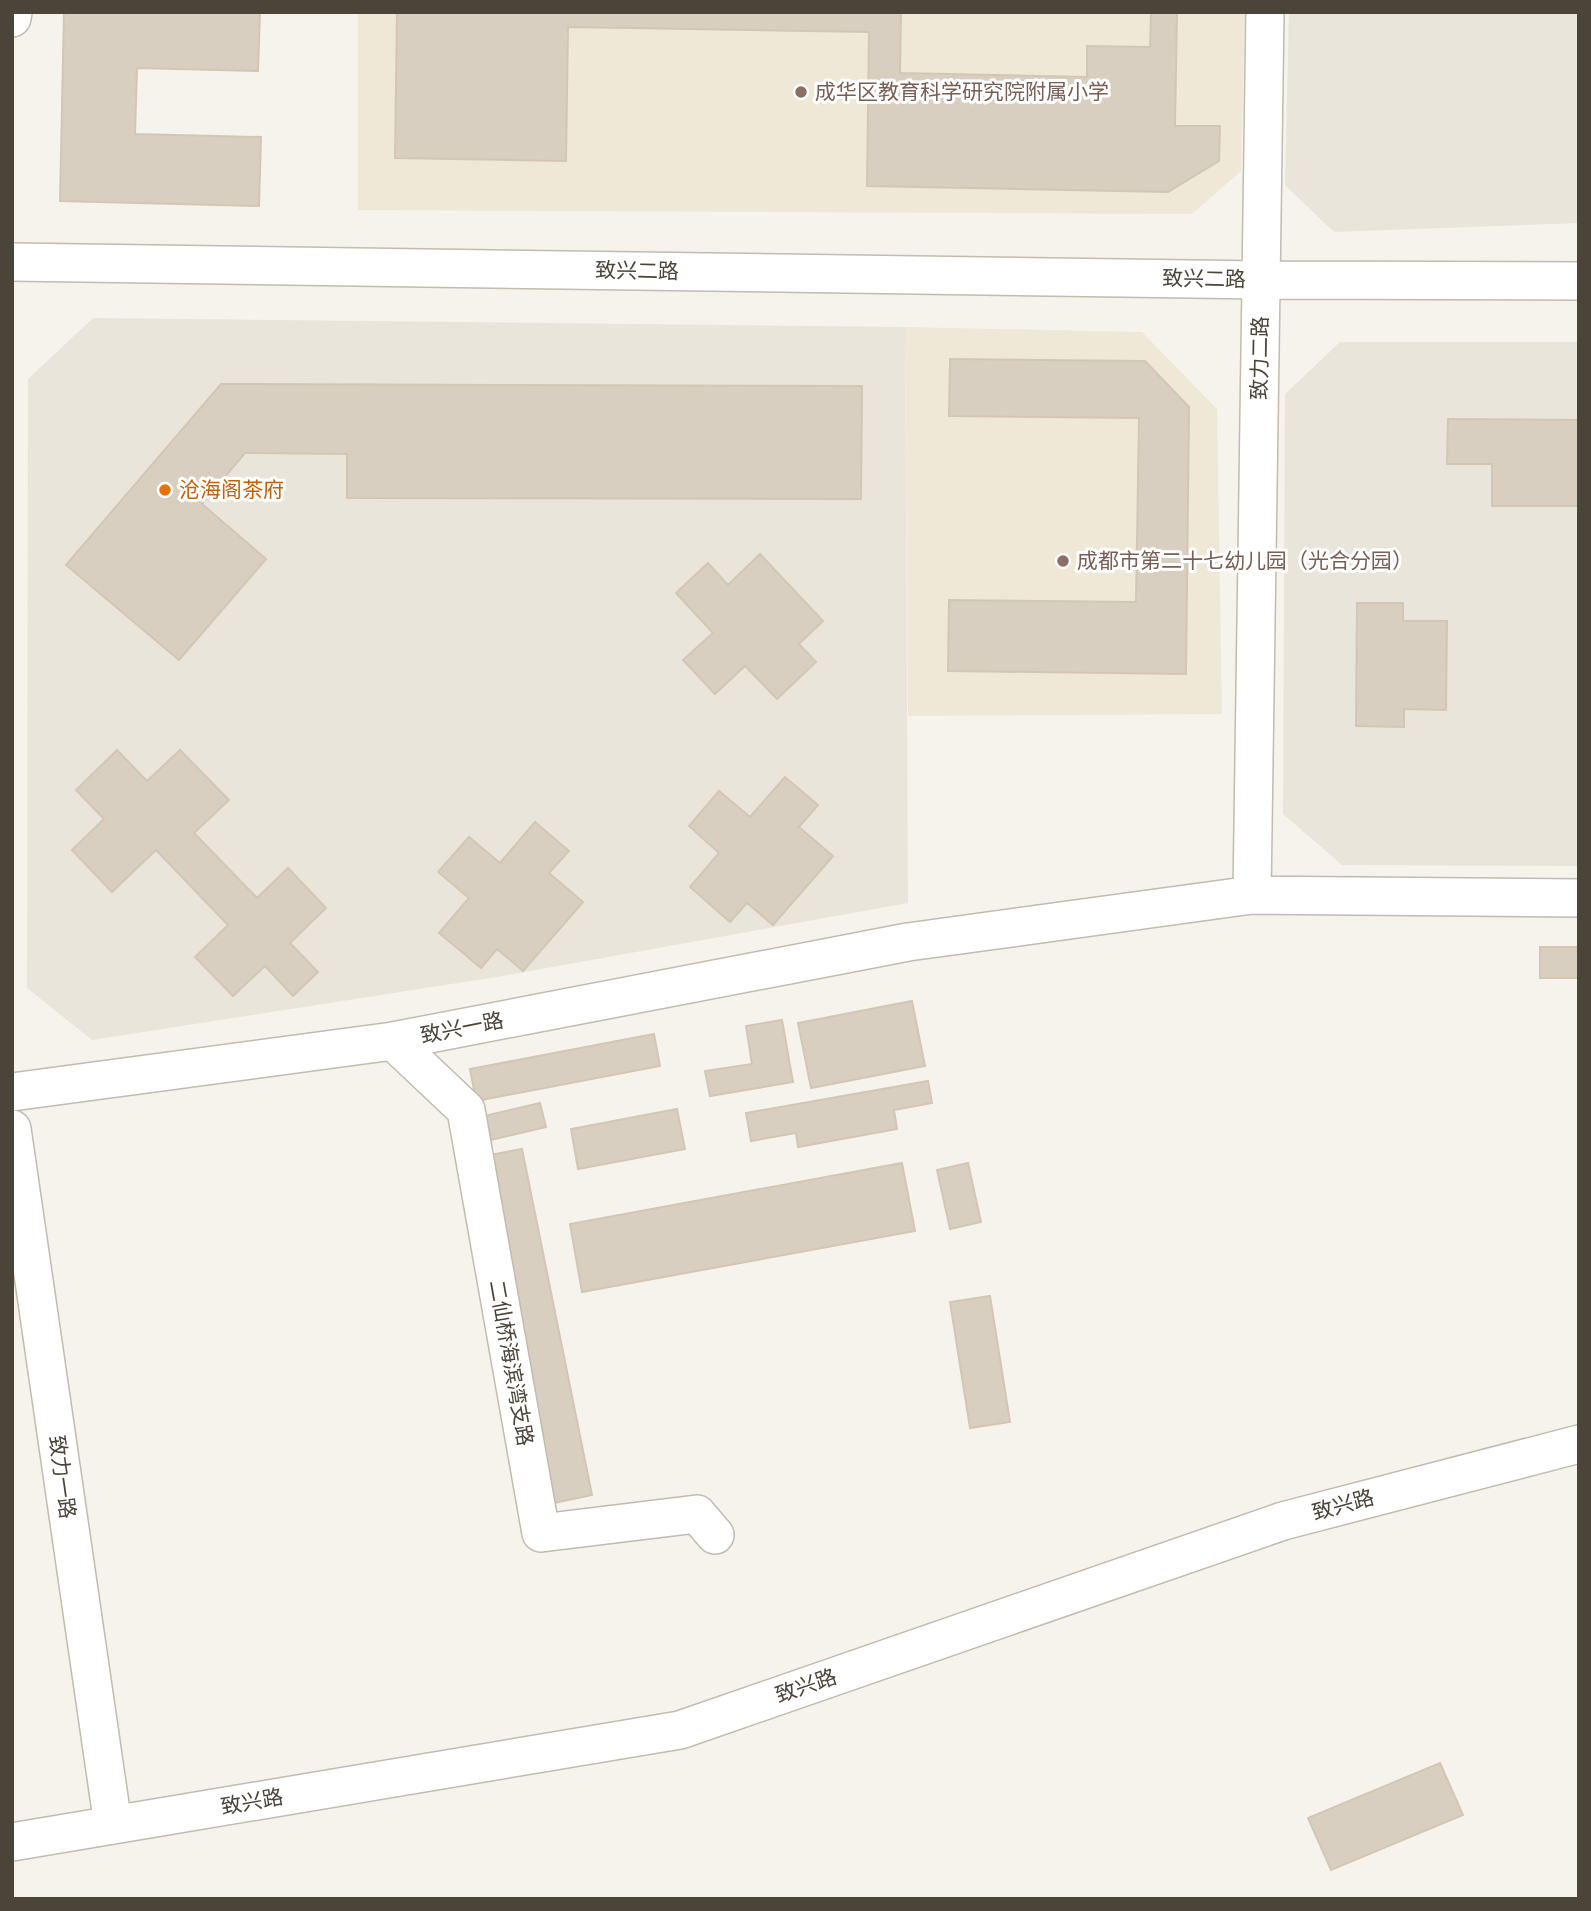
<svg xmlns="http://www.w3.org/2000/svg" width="1591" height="1911" viewBox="0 0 1591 1911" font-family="Manrope,'Noto Sans SC',sans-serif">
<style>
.residential{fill:#eae5da}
.education{fill:#efe8d6}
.building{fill:#d8cfc1;stroke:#d3c7b4;stroke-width:2}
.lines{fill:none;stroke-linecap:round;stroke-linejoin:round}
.minor-casing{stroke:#c2bbae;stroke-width:40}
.minor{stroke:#fff;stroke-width:37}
.education-dot{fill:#8d6e63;stroke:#fff;stroke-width:2.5}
.food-dot{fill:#e8710a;stroke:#fff;stroke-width:2.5}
.labels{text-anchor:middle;stroke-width:6;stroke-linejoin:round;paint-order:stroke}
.education-label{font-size:21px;fill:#785e54;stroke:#fff;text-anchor:start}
.street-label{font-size:21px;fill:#4b4439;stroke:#fff}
.food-label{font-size:21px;fill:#c56008;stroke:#fff;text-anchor:start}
</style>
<rect width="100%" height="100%" fill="#f6f3ec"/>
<path class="residential" d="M1289,12H1579V223L1334,232L1285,185Z
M93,318L905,327L908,903L503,976L92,1040L27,988L28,379Z
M1340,342H1579V866L1342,865L1283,814L1285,394Z"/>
<path class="education" d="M358,12H1245L1241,171L1192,214L358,210Z
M905,327L1142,332L1217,409L1222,714L908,716Z"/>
<path class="building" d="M64,12H260L258,71L137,68L135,134L261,137L259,206L60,201Z
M397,12H901L900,73L1087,77V46L1150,47L1151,12H1177L1175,126H1220L1219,161L1168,192L867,186L869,32L568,27L566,161L395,158Z
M950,359L1145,361L1189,407L1186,674L948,671L949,600L1136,602L1139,418L949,416Z
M221,384L862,386L861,499L347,498V454L245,453L202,504L266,559L179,660L66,565Z
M1448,419L1579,420V506H1492V464H1447Z
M760,554L823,621L799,644L816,662L777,699L745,666L715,694L683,660L713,633L676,593L708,563L728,585Z
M1357,603H1403V621H1447L1446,710L1404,709V727L1356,726Z
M117,750L147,781L180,750L229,800L194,833L257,898L288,868L326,908L290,943L318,972L293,996L265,966L233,996L195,957L228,925L156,850L112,892L72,850L104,819L76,790Z
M785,777L818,805L799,827L833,856L773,925L747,903L730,922L690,887L719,853L689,826L719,791L750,817Z
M535,822L569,851L549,873L583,902L523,971L497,949L481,968L439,933L469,898L438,872L469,837L500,863Z
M1540,947H1579V978H1540Z
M912,1001L925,1066L811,1088L798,1023Z
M782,1020L793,1082L710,1096L705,1071L752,1064L746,1026Z
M654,1034L660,1066L476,1101L470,1069Z
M928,1081L932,1103L894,1110L897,1129L798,1147L796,1133L751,1141L746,1113Z
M540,1103L546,1127L482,1142L476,1118Z
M677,1109L685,1149L578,1169L571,1129Z
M522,1149L592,1495L549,1504L479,1157Z
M902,1163L915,1231L582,1292L570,1224Z
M968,1163L981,1222L950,1229L937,1170Z
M990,1296L1010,1422L970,1428L950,1302Z
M1440,1763L1463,1815L1331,1870L1308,1818Z"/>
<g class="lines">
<defs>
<path id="minor" d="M12,18L13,12
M12,262L1262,280L1579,281
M1252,895L1265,12
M393,1041L466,1110L541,1533L697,1514L715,1535
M12,1092L393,1041L908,942L1252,895L1579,898
M12,1129L113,1825
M12,1842L680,1730L1283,1521L1579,1444"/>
</defs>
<use href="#minor" class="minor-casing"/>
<use href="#minor" class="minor"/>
</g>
<g class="education-dot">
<circle cx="801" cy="92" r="7"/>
<circle cx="1063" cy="561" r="7"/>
</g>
<circle class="food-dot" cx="165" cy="490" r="7"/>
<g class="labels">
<g class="education-label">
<text x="815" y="99">成华区教育科学研究院附属小学</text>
<text x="1077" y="568">成都市第二十七幼儿园（光合分园）</text>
</g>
<g class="street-label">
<text transform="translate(637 271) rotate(1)" y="7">致兴二路</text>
<text transform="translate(1204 279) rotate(1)" y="7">致兴二路</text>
<text transform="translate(1260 358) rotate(-89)" y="7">致力二路</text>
<text transform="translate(462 1028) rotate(-11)" y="7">致兴一路</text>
<text transform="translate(511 1363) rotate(80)" y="7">二仙桥海滨湾支路</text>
<text transform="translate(62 1477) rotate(82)" y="7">致力一路</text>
<text transform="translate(1343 1505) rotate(-15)" y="7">致兴路</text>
<text transform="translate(806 1686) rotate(-19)" y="7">致兴路</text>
<text transform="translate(252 1802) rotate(-10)" y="7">致兴路</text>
</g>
<g class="food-label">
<text x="179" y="497">沧海阁茶府</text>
</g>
</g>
<rect width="1591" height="1911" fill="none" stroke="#4b4439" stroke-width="28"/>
</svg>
